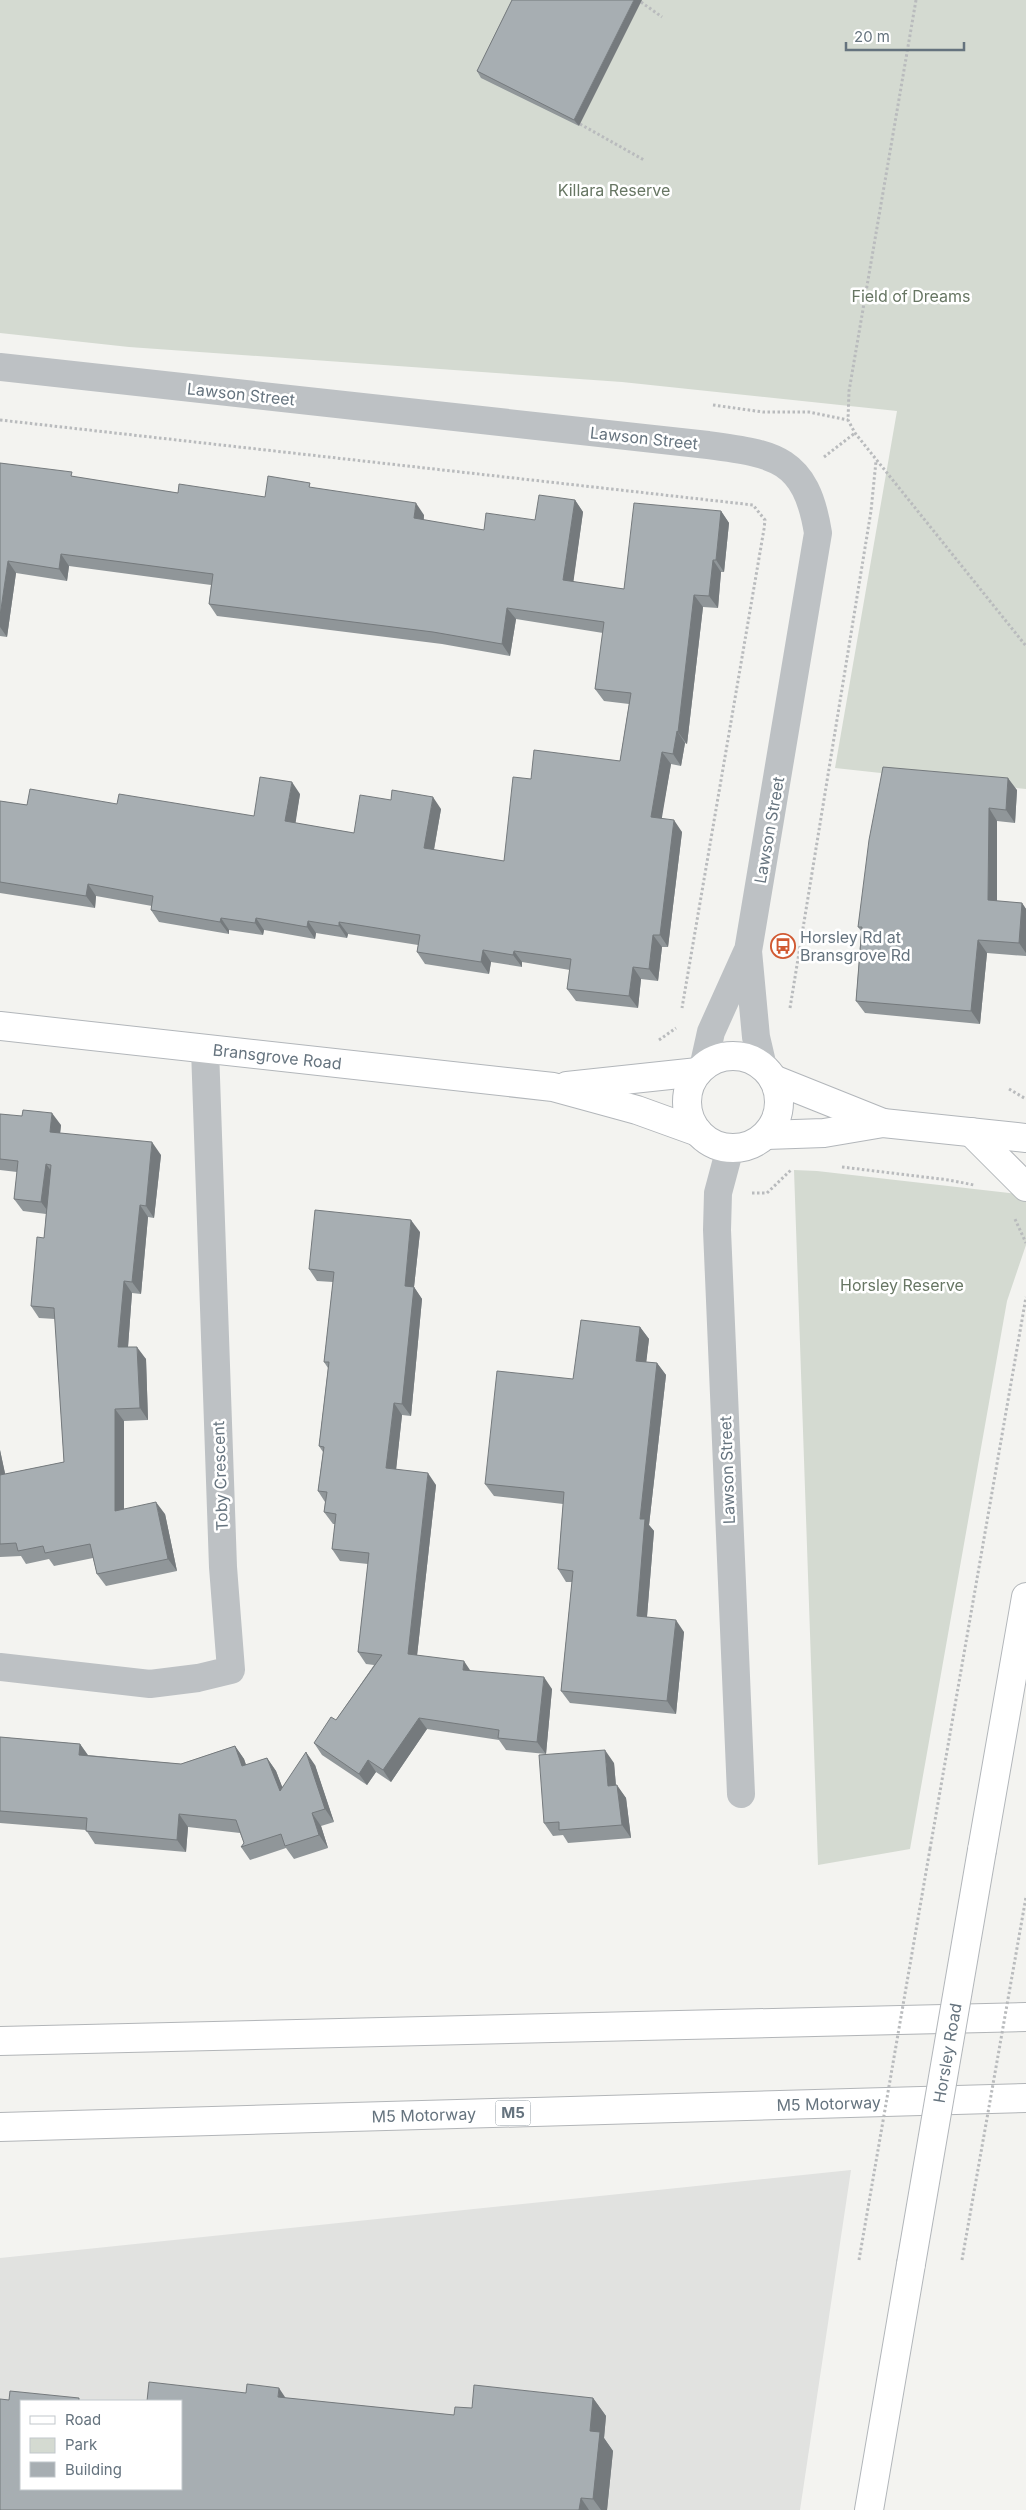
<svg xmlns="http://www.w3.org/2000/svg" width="1026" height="2510" viewBox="0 0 1026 2510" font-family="Inter,sans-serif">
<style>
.built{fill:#e1e2e0;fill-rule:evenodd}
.green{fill:#d4dad1}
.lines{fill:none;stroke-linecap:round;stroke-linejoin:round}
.secondary-casing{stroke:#b2b6ba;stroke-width:30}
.motorway-casing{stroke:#b2b5b8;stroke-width:30}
.path{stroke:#b9bbbd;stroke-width:3;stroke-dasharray:2.5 2.5;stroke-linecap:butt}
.minor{stroke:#bdc1c4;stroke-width:28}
.secondary{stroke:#fff;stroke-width:28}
.motorway{stroke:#fff;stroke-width:28}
.secondary-bridge-casing{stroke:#b2b6ba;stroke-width:30;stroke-linecap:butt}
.path-bridge{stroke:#b9bbbd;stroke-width:3;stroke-dasharray:2.5 2.5;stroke-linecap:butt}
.secondary-bridge{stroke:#fff;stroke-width:28}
.wall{fill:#909699}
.shaded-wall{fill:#757a7d}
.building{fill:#a7aeb2;stroke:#757a7d}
.labels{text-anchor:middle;stroke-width:5;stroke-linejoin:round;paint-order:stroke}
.shield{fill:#fff;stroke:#939da5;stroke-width:1}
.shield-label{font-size:15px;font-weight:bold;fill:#65737e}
.park-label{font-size:16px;fill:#677663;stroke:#fff}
.street-label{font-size:16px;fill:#65737e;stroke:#fff}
.poi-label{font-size:16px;fill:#65737e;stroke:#fff;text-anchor:start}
</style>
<rect width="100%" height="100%" fill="#f3f3f0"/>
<path class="built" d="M851,2170L800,2510H0V2258ZM21,2401H181V2489H21Z"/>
<path class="green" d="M0,0H1026V789L835,768L897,411L622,382L129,347L0,333Z
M794,1170L817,1171L1026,1195V1245L1007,1301L910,1849L818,1865Z"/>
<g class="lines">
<defs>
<g id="secondary">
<path id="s1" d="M0,1026L553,1087L637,1110L698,1132"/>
<circle cx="733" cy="1102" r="46"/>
<path d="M773,1079L883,1123"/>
<path d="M567,1086L698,1072"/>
<path d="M971,1132L1026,1187"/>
<path d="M766,1135L824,1133L883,1123L1026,1138"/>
<path d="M982,1850L1026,1597"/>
<path d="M869,2510L911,2264"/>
</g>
<g id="motorway">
<path d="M0,2041L1026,2017"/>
<path id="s2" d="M0,2127L1026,2098"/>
</g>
</defs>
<use href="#secondary" class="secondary-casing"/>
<use href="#motorway" class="motorway-casing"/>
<path class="path" d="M916,0L849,391L848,420L855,433L1026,646
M641,2L662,17
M580,124L644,160
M713,405L763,412H809L848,420
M0,420L753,505L765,520L764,529L682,1008
M824,457L855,433
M790,1008L871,511L876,461
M659,1040L676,1028
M1009,1089L1026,1099
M842,1167L949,1180L974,1185
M752,1193H767L792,1169
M1015,1219L1026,1243
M930,1849L1026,1297"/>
<path class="minor" d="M0,367L708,445C775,454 806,458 818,533L748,951L756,1037L763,1067
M703,1068L711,1032L747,952
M730,1148L718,1193L717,1230L741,1794
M0,1667L150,1684L198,1678L231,1670L223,1567L205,1049"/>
<use href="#secondary" class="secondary"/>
<use href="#motorway" class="motorway"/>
<defs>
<g id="secondary-bridge">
<path id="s3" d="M911,2264L982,1850"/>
</g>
</defs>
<use href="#secondary-bridge" class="secondary-bridge-casing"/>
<path class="path-bridge" d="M859,2260L930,1849
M962,2260L1026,1897"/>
<use href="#secondary-bridge" class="secondary-bridge"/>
</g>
<path class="wall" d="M512,0L579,126L481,78L477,71Z
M0,463L75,477L178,493L265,497L314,488L424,515V520L484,530L535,520L575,500L583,512L573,582L624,589L721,511L729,523L724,572H721L718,608L703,607L687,744L685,743L681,766L671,764L661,819L682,832L668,947H662L658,981L641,979L638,1008L576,1001L567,989L570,970L522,962V967L491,962L489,974L425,964L417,952L418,945L348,934L347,938L316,933L315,939L264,930L263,935L229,930V934L159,922L151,910L152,906L96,896L95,908L0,893V801L27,805L117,804L254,816L300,794L295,823L354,833L441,809L434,850L504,861L531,779L620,761L629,704L604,701L595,689L603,633L516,619L510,656L442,644L217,616L209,604L211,585L69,566L67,581L16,573L7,637L0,636Z
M883,767L1017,790L1015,823L997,821V901L1022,903L1026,909V956L987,953L980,1024L865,1013L856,1001L861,931L858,927Z
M0,1114L61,1125L60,1133L161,1155L154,1218L148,1217L141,1294L132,1293L128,1347L146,1359L148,1420L124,1421V1509L165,1514L177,1571L106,1586L97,1574L93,1558L54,1566L49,1559L26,1564L21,1556L0,1557V1450L5,1474L64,1462L55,1319L39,1318L31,1306L44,1238L46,1214L23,1211L14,1199L17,1172L0,1170Z
M420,1232L414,1287L422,1299L411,1416L402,1415L396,1469L436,1485L417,1655L471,1671L552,1689L546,1754L506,1750L499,1740L427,1729L391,1782L376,1772L367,1785L322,1755L314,1743L336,1720L374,1665L366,1664L358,1652L368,1564L340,1561L332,1549L335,1524H333L324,1512L325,1502L318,1491L323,1452L319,1446L328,1368L324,1362L333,1282L317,1281L309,1269Z
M640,1327L649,1339L646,1362L657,1363L666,1375L649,1525L654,1531L647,1617L684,1632L676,1714L570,1703L561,1691L572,1582H566L558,1569L563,1504L494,1496L485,1484L573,1379Z
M0,1737L80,1744L88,1755L181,1764L235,1746L244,1759L246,1765L267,1758L276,1771L282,1787L315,1765L334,1822L321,1826L328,1848L294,1859L286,1848L250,1860L241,1847L244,1843L240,1833L188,1827L186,1852L95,1844L86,1830L0,1823Z
M614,1763L616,1785L626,1798L631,1838L568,1843L563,1835L553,1836L544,1823Z
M286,2398L454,2415L472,2408L593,2398L606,2416L604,2438L613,2451L607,2510H0L21,2489Z"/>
<path class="shaded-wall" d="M634,0H642L579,126L574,120Z
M575,500L583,512L572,592L563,580Z
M416,503L424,515L422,530L414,518Z
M721,511L729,523L724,572L716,560Z
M61,554L69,566L67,581L59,569Z
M713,560L721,572L718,608L709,596Z
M8,561L16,573L7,637L0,627V616Z
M694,595L703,607L687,744L678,732Z
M507,608L516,619L510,656L502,644Z
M677,731L685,743L681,766L673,754Z
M662,752L671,764L660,829L651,817Z
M1008,778L1017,790L1015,823L1006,810Z
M292,782L300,794L294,833L285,821Z
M433,797L441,809L432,860L424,848Z
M989,808L997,821V913L988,900Z
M674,820L682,832L668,947L660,935Z
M88,884L96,896L95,908L86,896Z
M1022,903L1026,909V953L1019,943Z
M221,918L229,930V934L220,922Z
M256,918L264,930L263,935L255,923Z
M308,921L316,933L315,939L307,927Z
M339,922L348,934L347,938L339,926Z
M653,935L662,947L658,981L649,969Z
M978,940L987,953L980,1024L971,1011Z
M483,950L491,962L489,974L481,962Z
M514,951L522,962V967L513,955Z
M633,967L641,979L638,1008L629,996Z
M52,1113L61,1125L59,1144L50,1132Z
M152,1142L161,1155L154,1218L146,1206Z
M46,1164L55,1176L50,1214L41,1202Z
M140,1205L148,1217L141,1294L132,1282Z
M411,1220L420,1232L414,1287L422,1299L411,1416L402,1404L405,1286Z
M124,1281L132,1293L127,1360L118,1347Z
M640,1327L649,1339L645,1373L636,1361Z
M137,1347L146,1359L148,1420L140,1408Z
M657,1363L666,1375L649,1525L654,1531L646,1628L637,1616L640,1519Z
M394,1403L402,1415L395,1480L386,1468Z
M115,1409L124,1421V1524L115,1511Z
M0,1450L8,1487L0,1475Z
M428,1473L436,1485L416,1665L408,1654Z
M156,1502L165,1514L177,1571L168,1559Z
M676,1620L684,1632L676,1714L667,1701Z
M464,1661L472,1673L463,1670Z
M544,1677L552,1689L546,1754L537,1742Z
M419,1718L427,1729L391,1782L383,1770Z
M80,1744L89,1757L79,1755Z
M235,1746L244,1759L251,1779L242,1766Z
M605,1750L614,1763L617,1799L608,1786Z
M306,1752L315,1765L334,1822L325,1809Z
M267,1758L276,1771L289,1804L280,1791Z
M368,1760L376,1772L367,1785L359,1774Z
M617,1785L626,1798L631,1838L622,1825Z
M312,1813L321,1826L328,1848L319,1835Z
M179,1814L188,1827L186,1852L177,1840Z
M279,2388L291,2406L278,2397Z
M593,2398L606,2416L604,2438L613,2451L607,2510H601L593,2499L590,2431Z
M581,2498L589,2510H579Z"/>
<path class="building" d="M512,0H634L574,120L477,71Z
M0,463L72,472L71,476L178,493L179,484L265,497L268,476L310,483L309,487L416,503L414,518L484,530L486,513L535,520L539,495L575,500L563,580L624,589L634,503L721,511L716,560H713L709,596L694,595L678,732L677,731L673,754L662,752L651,817L674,820L660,935H653L649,969L633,967L629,996L567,989L571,959L514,951L513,955L483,950L481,962L417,952L420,935L339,922V926L308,921L307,927L256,918L255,923L221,918L220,922L151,910L153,896L88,884L86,896L0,882V801L27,805L30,789L117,804L119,794L254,816L260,777L292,782L285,821L354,833L360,795L391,800L392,790L433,797L424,848L504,861L513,777L531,779L534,750L620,761L631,693L595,689L604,622L507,608L502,644L433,632L209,604L213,574L61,554L59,569L8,561L0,616Z
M883,767L1008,778L1006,810L989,808L988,900L1022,903L1019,943L978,940L971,1011L856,1001L862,927H858L869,840Z
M23,1110L52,1113L50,1132L152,1142L146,1206L140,1205L132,1282L124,1281L118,1347H137L140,1408L115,1409V1511L156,1502L168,1559L97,1574L90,1544L45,1553L43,1546L18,1551L16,1543L0,1544V1475L64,1462L54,1308L31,1306L37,1237L44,1238L51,1165L46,1164L41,1202L14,1199L18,1161L0,1159V1114L22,1116Z
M315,1210L411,1220L405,1286L414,1287L402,1404L394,1403L386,1468L428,1473L408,1654L464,1661L463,1670L544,1677L537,1742L498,1738L499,1730L419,1718L383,1770L368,1760L359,1774L314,1743L331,1717L336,1720L382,1655L358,1652L369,1553L332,1549L336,1514L324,1512L327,1492L318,1491L324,1447L319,1446L329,1362H324L334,1272L309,1269Z
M581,1320L640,1327L636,1361L657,1363L640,1519H645L637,1616L676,1620L667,1701L561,1691L573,1571L558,1569L564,1492L485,1484L497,1371L573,1379Z
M0,1737L80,1744L79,1755L181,1764L235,1746L242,1766L267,1758L280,1791L306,1752L325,1809L312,1813L319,1835L285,1846L281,1834L241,1847L244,1843L236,1820L179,1814L177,1840L86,1831L87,1818L0,1811Z
M605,1750L608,1786L617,1785L622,1825L559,1830V1822L544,1823L539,1755Z
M149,2382L246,2393L247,2384L279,2388L278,2397L454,2415L455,2407L472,2408L474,2385L593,2398L590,2431L600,2432L593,2499L581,2498L579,2510H0V2399L9,2400L10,2391L79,2398V2401H21V2489H181V2401H147Z"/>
<defs>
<symbol id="bus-ring" viewBox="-11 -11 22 22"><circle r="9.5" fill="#fff" stroke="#d15932" stroke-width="1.5"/><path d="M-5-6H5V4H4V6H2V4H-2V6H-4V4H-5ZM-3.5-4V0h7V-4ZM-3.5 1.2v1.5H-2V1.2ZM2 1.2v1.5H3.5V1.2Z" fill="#d15932"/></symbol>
</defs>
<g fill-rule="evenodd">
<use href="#bus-ring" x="769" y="932" width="28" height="28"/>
</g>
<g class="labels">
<rect class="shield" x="495.5" y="2100.5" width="35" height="25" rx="4"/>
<g class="shield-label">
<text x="513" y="2118">M5</text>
</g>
<g class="park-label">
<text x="614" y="196">Killara Reserve</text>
<text x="911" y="302">Field of Dreams</text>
<text x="902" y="1291">Horsley Reserve</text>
</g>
<g class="street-label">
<text transform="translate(241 394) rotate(6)" y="6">Lawson Street</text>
<text transform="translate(644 438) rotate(6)" y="6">Lawson Street</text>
<text transform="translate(769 830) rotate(-80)" y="6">Lawson Street</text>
<text dy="6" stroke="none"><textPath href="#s1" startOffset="279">Bransgrove Road</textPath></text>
<text transform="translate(727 1470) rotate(-92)" y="6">Lawson Street</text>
<text transform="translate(220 1476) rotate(-92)" y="6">Toby Crescent</text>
<text dy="6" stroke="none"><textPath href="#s3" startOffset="214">Horsley Road</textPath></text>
<text dy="6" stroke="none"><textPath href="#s2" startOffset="829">M5 Motorway</textPath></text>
<text dy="6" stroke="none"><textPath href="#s2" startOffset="424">M5 Motorway</textPath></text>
</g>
<g class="poi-label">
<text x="800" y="943">Horsley Rd at<tspan x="800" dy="18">Bransgrove Rd</tspan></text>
</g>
</g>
<rect x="20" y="2400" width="162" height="90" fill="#ffffff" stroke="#c1c7cb"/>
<rect x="30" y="2416" width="25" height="8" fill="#ffffff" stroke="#c1c7cb"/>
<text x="65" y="2425" font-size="15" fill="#65737e">Road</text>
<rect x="30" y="2438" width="25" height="15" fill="#d4dad1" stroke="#c1c7cb"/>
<text x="65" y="2450" font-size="15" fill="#65737e">Park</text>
<rect x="30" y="2462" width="25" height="15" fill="#a7aeb2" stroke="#c1c7cb"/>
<text x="65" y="2475" font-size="15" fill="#65737e">Building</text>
<path d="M846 42v8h118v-8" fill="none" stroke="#65737e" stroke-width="2.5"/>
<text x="854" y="42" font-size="15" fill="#65737e" stroke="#ffffff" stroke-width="4" paint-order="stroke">20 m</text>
</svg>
